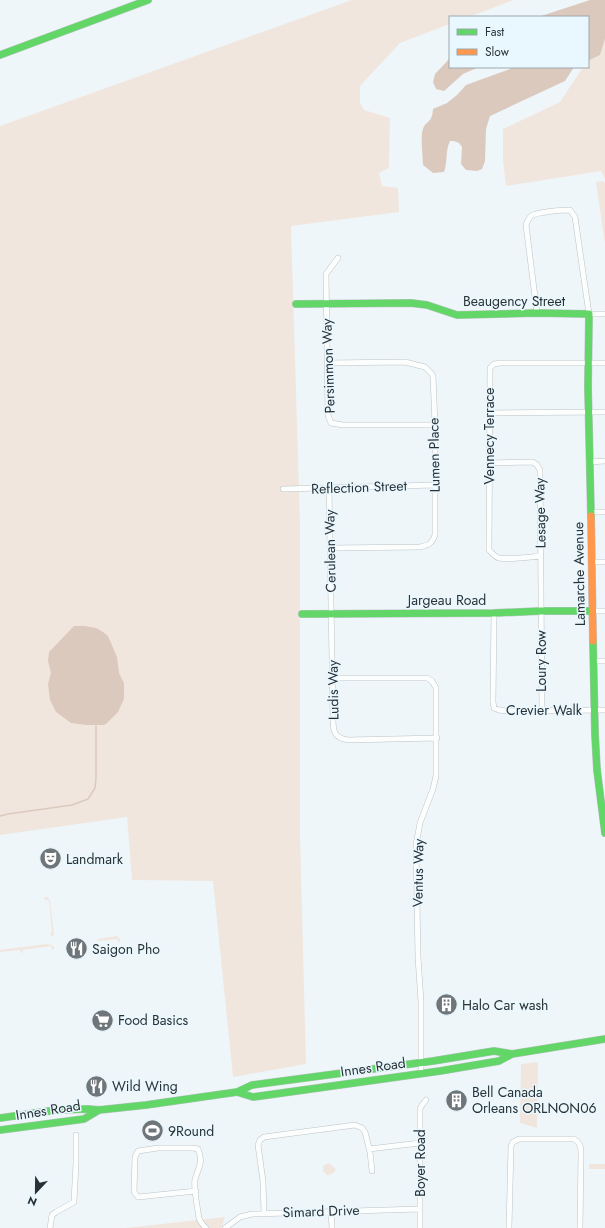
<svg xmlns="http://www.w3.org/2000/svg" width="605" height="1228" viewBox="0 0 605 1228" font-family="Jost,sans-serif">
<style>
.green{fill:#f1e6de}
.water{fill:#dcc9be}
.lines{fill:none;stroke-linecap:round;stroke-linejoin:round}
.stream{stroke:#dcc9be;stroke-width:1.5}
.street-casing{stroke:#bcc3c6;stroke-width:6}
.fast-casing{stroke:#bcc3c6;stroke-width:8}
.slow-casing{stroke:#bcc3c6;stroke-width:8}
.street{stroke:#fcfefe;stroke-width:5}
.fast{stroke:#63d668;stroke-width:7}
.slow{stroke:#ff974d;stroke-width:7}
.labels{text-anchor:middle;stroke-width:3;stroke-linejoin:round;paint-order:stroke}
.street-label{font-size:14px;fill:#2a3135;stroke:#e9f8ff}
.poi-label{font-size:14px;fill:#2a3135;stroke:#e9f8ff;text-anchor:start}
</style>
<rect width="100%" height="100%" fill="#eef6fa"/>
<path class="green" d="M352,0H514L469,17H450V24L400,43L360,86V103L364,110L390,118L389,168L379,173L382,186L398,188L399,212L291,226L300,523V835L306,1064L233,1077L213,881L132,880L127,817L0,835V126Z
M605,39V179L601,171L506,186L503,160V129L560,102L583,67H588V61L600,55Z
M603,181L605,183V244L596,182Z
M45,897H48L50,901L54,934L53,936H51L50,933H52L49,900H44Z
M117,936L120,939L119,943L117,939L98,941V944H97L98,939Z
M46,944L49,945L50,944L55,948L52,950L51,946L23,950L22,954L20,950L0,952V950Z
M538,1062V1068L537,1128L520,1123L521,1065V1064Z
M328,1163L334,1167L336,1170L332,1174L327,1175L323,1171V1166Z
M589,1164H605V1169H589Z
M225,1217L223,1223L221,1228H125Z"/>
<path class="water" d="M590,0H605V39L600,55L588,61V17H538Z
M450,58V67H479L463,74L444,91L436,89L433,82L435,74Z
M512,67H574L565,81L490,116L486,129L485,161L482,169L477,171L466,170L461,164L462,147L459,143L454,141H450C445,151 448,162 444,172L433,173L423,165C423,157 420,136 423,129C426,120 432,124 433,109L447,103L457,95L466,85L510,69Z
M74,626H85L96,628L103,632L108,636L117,657L119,673L124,683V699L118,712L106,724L103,725H86L71,723L56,712L50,700L48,684L51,673L48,661L49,652Z"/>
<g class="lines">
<path class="stream" d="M0,816L8,814L72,805L88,799L95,788L96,778V726"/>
<defs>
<path id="street" d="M338,258L326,274L328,415L331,423L343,425H435
M537,313L526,225C527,222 528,219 531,216C536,212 563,210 570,210L575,217L589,314H605
M327,363L405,362L425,367L431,373L433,376L435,425V535C432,544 428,545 420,547L331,548
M490,413L605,412
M589,462L605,461
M490,463L533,462L537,465L540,470L542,711
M329,488L333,718C333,731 334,738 348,740L437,738
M283,489L435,485
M591,512H605
M541,556C530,557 509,560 499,558C495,557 492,553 489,550L490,368L494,364L500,363H605
M592,562H605
M592,611H605
M494,613L493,702L494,708L499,710L506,711L605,710
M593,661H605
M332,678H427L432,681L436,688V776L433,789L420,823L416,845L418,957L421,1002V1074
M369,1149L420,1143
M196,1191L138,1197L134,1192L135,1157L138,1151L158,1148H193L198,1149C204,1164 198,1167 195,1180C193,1185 198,1211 199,1218C200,1222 203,1225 206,1228
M331,1211L332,1228
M264,1213L263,1181L258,1145L260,1140L264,1137L355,1125L362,1128L365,1132L370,1152L372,1171
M50,1228L52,1215L56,1212L74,1202L76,1163V1135
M225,1228L240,1217L252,1214L420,1209
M420,1228V1109L422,1105L426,1100
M509,1228L511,1146L513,1142L519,1139H574C581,1143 581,1148 581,1155L580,1228"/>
<path id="fast" d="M0,55L148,0
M296,304L411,303L427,305L457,315L537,313L589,314L588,387L591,516
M302,614L494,613L541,611H592
M593,641L595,734L597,770L605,833
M237,1092L253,1097L440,1071L499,1061L512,1054L605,1039
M0,1118L56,1110L88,1109L99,1110L146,1105L237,1092L252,1085L433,1061L494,1051L512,1054
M0,1130L84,1119L99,1110"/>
<path id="slow" d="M591,516L593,641"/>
</defs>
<use href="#street" class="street-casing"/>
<use href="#fast" class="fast-casing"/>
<use href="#slow" class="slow-casing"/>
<use href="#street" class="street"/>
<use href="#fast" class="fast"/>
<use href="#slow" class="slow"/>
</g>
<defs>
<symbol id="theatre-disc" viewBox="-11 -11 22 22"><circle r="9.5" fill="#6f767a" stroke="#e9f8ff"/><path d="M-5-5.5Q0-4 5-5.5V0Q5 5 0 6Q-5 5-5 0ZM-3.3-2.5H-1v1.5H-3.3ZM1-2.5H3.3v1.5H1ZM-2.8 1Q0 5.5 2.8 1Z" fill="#fff"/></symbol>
<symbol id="restaurant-disc" viewBox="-11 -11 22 22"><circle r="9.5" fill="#6f767a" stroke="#e9f8ff"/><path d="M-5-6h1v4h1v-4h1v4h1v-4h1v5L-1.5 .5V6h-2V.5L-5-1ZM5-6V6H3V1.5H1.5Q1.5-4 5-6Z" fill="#fff"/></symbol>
<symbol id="building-disc" viewBox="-11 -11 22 22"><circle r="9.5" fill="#6f767a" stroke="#e9f8ff"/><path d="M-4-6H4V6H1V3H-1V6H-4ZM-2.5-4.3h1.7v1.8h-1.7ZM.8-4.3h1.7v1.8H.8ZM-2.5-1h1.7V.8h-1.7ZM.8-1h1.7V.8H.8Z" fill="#fff"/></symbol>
<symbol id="supermarket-disc" viewBox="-11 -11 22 22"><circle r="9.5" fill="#6f767a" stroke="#e9f8ff"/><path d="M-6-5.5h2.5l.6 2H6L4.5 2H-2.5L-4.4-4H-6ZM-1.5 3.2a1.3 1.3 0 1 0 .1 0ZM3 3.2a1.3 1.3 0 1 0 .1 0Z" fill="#fff"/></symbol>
<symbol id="stadium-disc" viewBox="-11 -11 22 22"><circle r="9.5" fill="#6f767a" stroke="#e9f8ff"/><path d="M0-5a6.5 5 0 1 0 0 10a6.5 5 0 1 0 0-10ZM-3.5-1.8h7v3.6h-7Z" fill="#fff"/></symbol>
</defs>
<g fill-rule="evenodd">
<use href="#theatre-disc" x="38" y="846" width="25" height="25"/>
<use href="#restaurant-disc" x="64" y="936" width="25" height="25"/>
<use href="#building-disc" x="434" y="992" width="25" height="25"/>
<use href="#supermarket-disc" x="90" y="1008" width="25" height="25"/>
<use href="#restaurant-disc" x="84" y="1074" width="25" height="25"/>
<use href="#building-disc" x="444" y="1088" width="25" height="25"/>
<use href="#stadium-disc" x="140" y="1118" width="25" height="25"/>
</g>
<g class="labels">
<g class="street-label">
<text x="514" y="306">Beaugency Street</text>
<text transform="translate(328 366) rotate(-92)" y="5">Persimmon Way</text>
<text transform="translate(489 436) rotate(-90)" y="5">Vennecy Terrace</text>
<text transform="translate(434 455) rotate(-91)" y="5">Lumen Place</text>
<text transform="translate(359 487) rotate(-2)" y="5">Reflection Street</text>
<text transform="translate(540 513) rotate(-91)" y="5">Lesage Way</text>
<text transform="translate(330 551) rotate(-91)" y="5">Cerulean Way</text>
<text transform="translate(579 574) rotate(-91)" y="5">Lamarche Avenue</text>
<text x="447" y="605">Jargeau Road</text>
<text transform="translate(541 661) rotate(-90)" y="5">Loury Row</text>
<text transform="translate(333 690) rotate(-91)" y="5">Ludis Way</text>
<text x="544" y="715">Crevier Walk</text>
<text transform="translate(418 873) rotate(-89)" y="5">Ventus Way</text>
<text transform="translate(373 1067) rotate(-8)" y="5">Innes Road</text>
<text transform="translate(48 1110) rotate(-9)" y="5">Innes Road</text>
<text transform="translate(420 1163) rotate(-90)" y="5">Boyer Road</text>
<text transform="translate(321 1211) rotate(-2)" y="5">Simard Drive</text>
</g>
<g class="poi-label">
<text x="66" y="864">Landmark</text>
<text x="92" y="954">Saigon Pho</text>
<text x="462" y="1010">Halo Car wash</text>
<text x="118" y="1025">Food Basics</text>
<text x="112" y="1091">Wild Wing</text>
<text x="472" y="1097">Bell Canada<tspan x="472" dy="16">Orleans ORLNON06</tspan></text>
<text x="168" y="1136">9Round</text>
</g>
</g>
<rect x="449" y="16" width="140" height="52" fill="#e9f8ff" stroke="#9da8ae"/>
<rect x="457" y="29" width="20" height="6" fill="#63d668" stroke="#9da8ae"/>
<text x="485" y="36" font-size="12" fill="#2a3135">Fast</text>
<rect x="457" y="49" width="20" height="6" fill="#ff974d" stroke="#9da8ae"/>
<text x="485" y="56" font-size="12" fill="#2a3135">Slow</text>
<g transform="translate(36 1192) rotate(202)" stroke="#e9f8ff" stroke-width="3" paint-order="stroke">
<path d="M0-3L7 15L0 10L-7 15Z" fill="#2a3135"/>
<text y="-6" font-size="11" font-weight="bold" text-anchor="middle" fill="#2a3135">N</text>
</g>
</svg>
